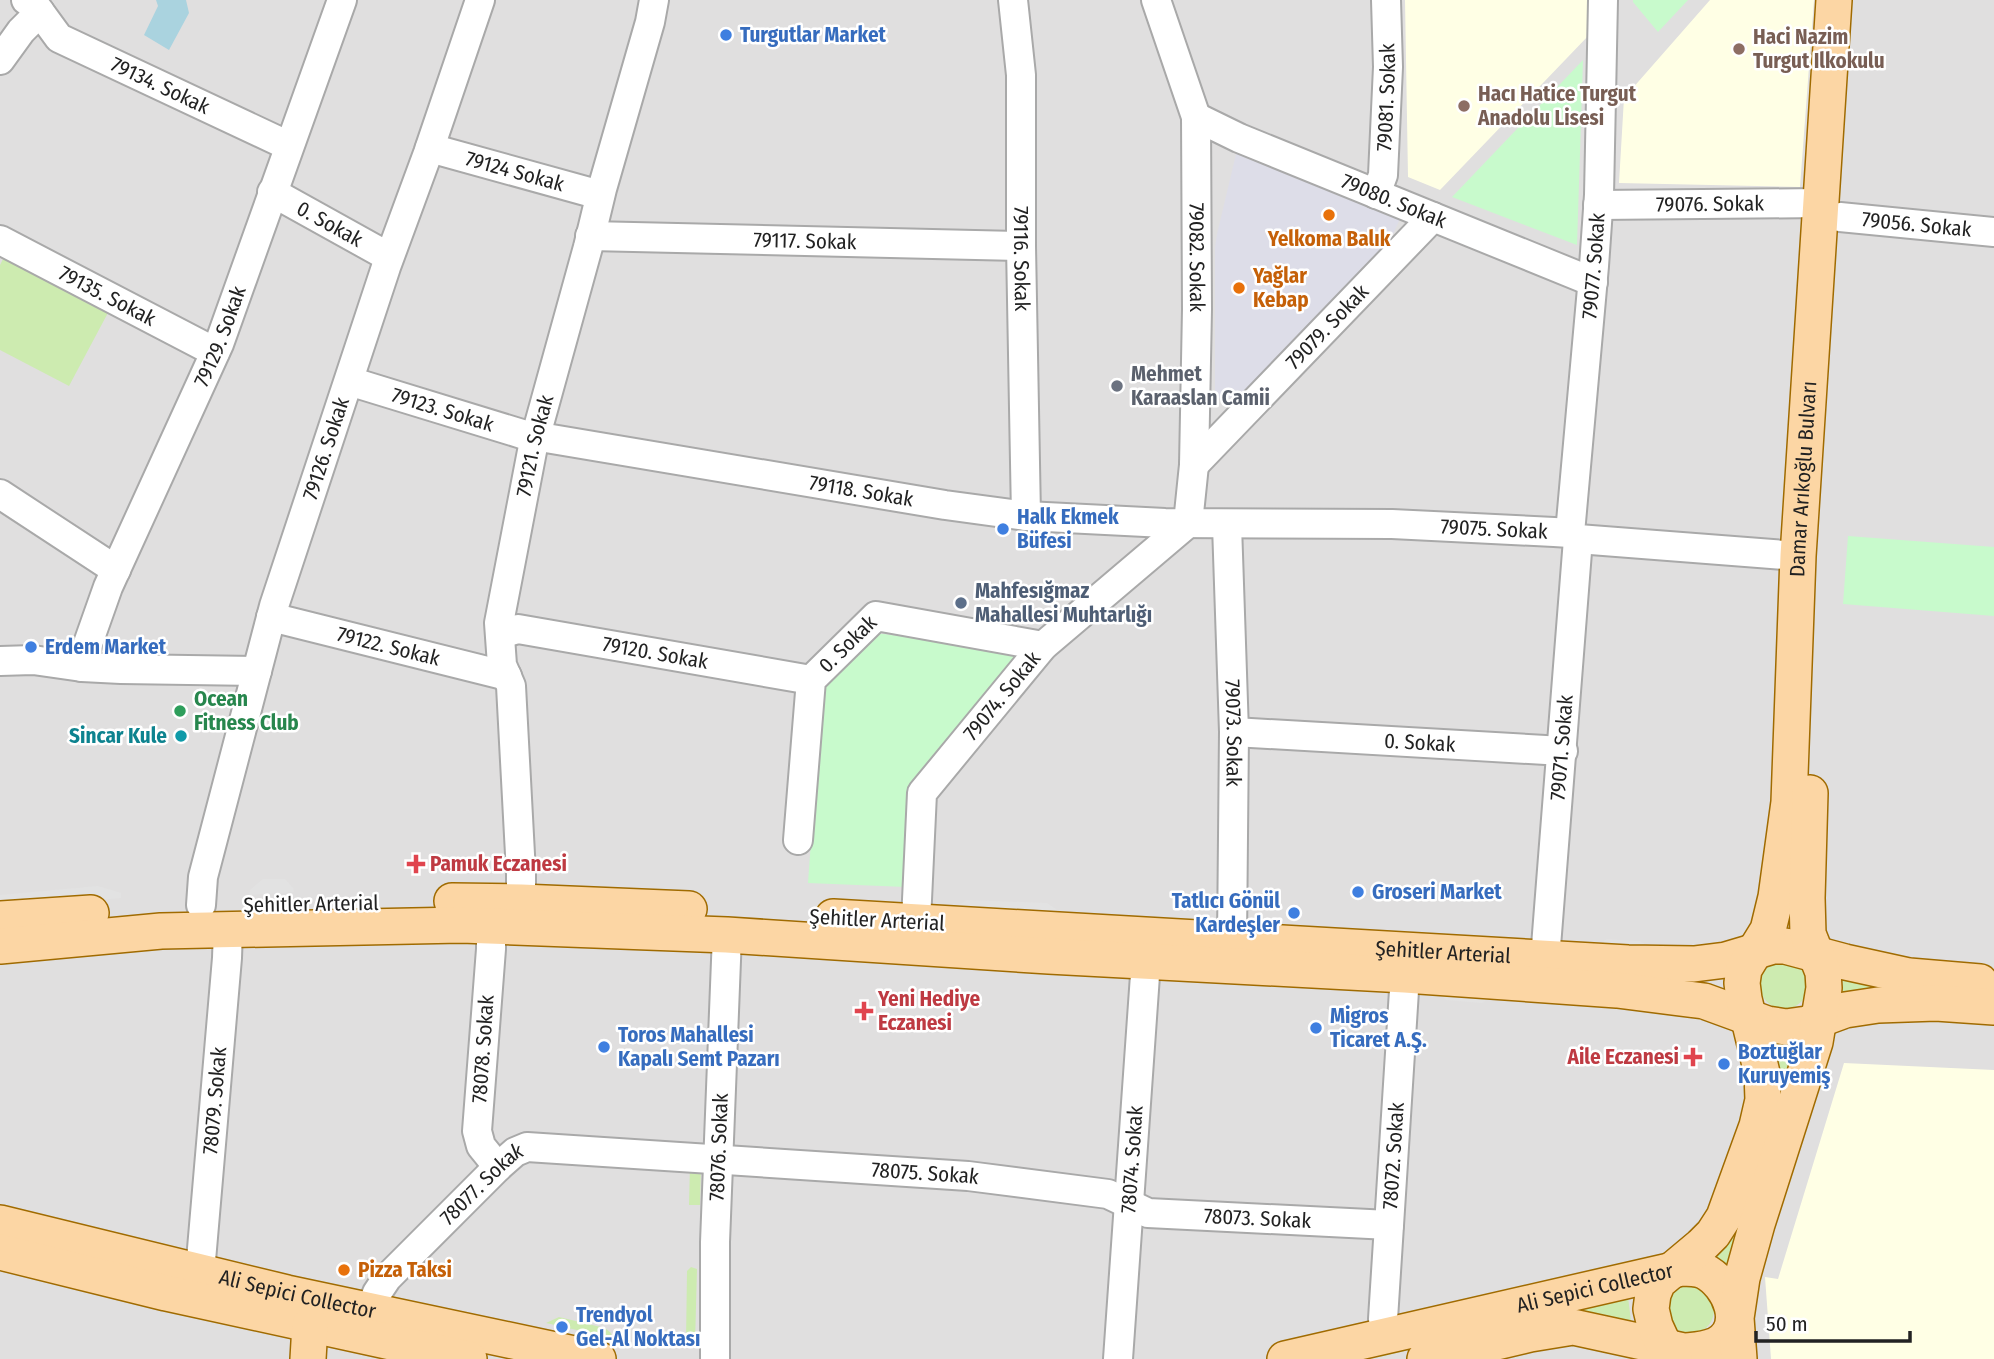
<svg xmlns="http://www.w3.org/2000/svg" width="1994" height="1359" viewBox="0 0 1994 1359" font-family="'Fira Sans Condensed',sans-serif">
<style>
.residential{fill:#e0dfdf}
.education{fill:#ffffe5}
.grass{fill:#cdebb0}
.park{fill:#c8facc}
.parking{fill:#e2e2e2}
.plaza{fill:#dddde8}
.water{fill:#aad3df}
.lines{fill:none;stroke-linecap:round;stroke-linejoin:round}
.minor-casing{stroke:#a9a9a9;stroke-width:32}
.major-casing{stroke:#a06b00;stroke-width:38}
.minor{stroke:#fff;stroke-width:28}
.major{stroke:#fcd6a4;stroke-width:35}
.shop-dot{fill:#3f7fe0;stroke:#fff;stroke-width:2.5}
.education-dot{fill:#8d6e63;stroke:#fff;stroke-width:2.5}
.food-dot{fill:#e8710a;stroke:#fff;stroke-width:2.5}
.worship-dot{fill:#6b7280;stroke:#fff;stroke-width:2.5}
.service-dot{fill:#5c6f8a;stroke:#fff;stroke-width:2.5}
.leisure-dot{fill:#2e9e5b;stroke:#fff;stroke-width:2.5}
.culture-dot{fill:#0f9aa8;stroke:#fff;stroke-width:2.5}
.health-dot{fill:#e0444e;stroke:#fff;stroke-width:2.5}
.labels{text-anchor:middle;stroke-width:5;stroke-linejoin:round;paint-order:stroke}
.shop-label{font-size:21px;font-weight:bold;fill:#366cbe;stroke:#fff;text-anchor:start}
.education-label{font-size:21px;font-weight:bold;fill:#785e54;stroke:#fff;text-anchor:start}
.street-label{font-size:21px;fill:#222;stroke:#fff}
.food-label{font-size:21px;font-weight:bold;fill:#c56008;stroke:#fff;text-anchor:start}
.worship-label{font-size:21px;font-weight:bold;fill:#5b616d;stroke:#fff;text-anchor:start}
.service-label{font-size:21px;font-weight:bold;fill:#4e5e75;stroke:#fff;text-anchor:start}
.leisure-label{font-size:21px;font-weight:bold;fill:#27864d;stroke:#fff;text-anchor:start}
.culture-label{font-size:21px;font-weight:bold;fill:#0d838f;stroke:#fff;text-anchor:end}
.health-label{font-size:21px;font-weight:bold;fill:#be3a42;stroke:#fff;text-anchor:start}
</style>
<rect width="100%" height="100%" fill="#f2efe9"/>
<path class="residential" d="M0,0H1994V1359H0Z"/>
<path class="education" d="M1405,0H1588L1590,34L1440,190L1408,177Z
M1710,0H1814L1800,187L1619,183L1624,98Z
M1844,1063L1994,1070V1359H1771L1765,1277L1778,1279Z"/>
<path class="grass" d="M6,253L110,309L69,386L0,350V265Z
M1760 985a24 24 0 1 1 48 0a24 24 0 1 1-48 0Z
M1840,973L1876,980V995L1841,1002L1843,983Z
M1804,1040L1791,1076L1776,1072L1769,1041Z
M1776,1075L1790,1080L1729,1270L1710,1258Z
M690,1165H701L700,1205H689Z
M691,1267L697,1269L695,1344L686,1341L687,1271Z
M1692,1284L1710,1296C1712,1301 1714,1307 1714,1312C1711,1336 1685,1338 1670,1325L1667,1297L1678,1286Z
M1628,1297L1631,1321L1602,1314L1584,1312L1467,1336L1380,1357L1379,1353Z
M559,1317L605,1328L611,1333L612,1338L546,1323Z"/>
<path class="park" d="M1633,0H1688L1658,32L1633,2Z
M1583,60L1577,245L1452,197Z
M1848,536L1994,547V616L1843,604Z
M875,633L1023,651L912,782L906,887L808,883L822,687Z"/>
<path class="parking" d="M263,879H285L293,888L294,892L249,895L250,890Z
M98,886L121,893V898L0,909V895Z
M967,900L1047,903L1065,915L955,913L957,906Z
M1607,939L1640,941L1654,950L1594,947Z
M1438,992L1495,994L1482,1003L1446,1000Z"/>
<path class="plaza" d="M1236,154L1400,219L1388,245L1245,397L1215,398V247L1217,234Z"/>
<path class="water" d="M156,0H186L189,13L169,50L144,35L158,6Z"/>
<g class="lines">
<defs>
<g id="minor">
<path id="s1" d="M1013,0L1021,75V246L1026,516"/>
<path id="s2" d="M1156,0L1196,117L1197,309L1194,465L1188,523"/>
<path id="s3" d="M40,12L59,38L289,146"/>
<path d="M0,60L21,31L40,12L35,5L26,0"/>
<path id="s4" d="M1196,117L1239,138L1593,282"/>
<path id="s5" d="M430,148L600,195"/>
<path id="s6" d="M272,192L389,257"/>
<path id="s7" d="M1376,194L1383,175L1388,67L1386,0"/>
<path id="s8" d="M1598,205L1821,203"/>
<path id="s9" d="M1840,217L1994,232"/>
<path id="s10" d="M590,236L1021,246"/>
<path id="s11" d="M0,240L215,352"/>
<path id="s12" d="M349,381L522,434L945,505L1026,516L1165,523L1392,524L1554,532L1570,533L1578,539L1798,556"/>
<path id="s13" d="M1194,465L1433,217"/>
<path d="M0,494L116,570"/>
<path id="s14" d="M1227,525L1234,732L1232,941"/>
<path id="s15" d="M1570,533L1594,266L1599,195L1603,0"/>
<path id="s16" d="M271,617L507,676"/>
<path id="s17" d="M500,634L518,629L811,680"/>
<path d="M0,661L33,660L82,667L121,669L257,671"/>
<path id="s18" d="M82,667L85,652L108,587L219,344L342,0"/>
<path id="s19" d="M1234,732L1563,751"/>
<path id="s20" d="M798,840L811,680L876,616L1043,646"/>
<path id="s21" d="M521,902V873L511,686L502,665L499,623L533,446L588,247L602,189L650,22L654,0"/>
<path id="s22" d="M201,905L203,877L274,606L386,267L428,153L480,0"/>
<path id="s23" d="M916,921L922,793L1043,646L1188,523"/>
<path d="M491,926V949L477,1131L481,1146L498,1167"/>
<path id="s24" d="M1545,959L1578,539"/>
<path id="s25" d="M200,1272L227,958L228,929"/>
<path id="s26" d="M370,1310L377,1293L387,1278L498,1167L515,1152L527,1147L968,1176L1108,1194L1148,1213L1389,1225"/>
<path id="s27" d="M1387,1337L1383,1319L1405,975"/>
<path id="s28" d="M715,1359V1242L727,935"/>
<path id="s29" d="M1118,1359L1146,961"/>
</g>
<g id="major">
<path d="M452,901L521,902L689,909"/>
<path id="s30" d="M833,917L1628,963L1694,964L1726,960L1773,946H1785L1845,962L1909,976L1980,982"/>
<path d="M0,919L91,913"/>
<path d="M0,946L161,931L461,925L727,935L1049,956L1405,975L1617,990L1704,1001L1767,1024L1786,1027L1807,1024L1845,1010L1878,1005L1936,1003L1994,1007"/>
<path id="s31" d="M0,1223L287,1293L598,1359"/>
<path d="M0,1252L166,1293L469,1359"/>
<path d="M308,1359L310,1325"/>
<path id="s32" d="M1285,1359L1682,1268C1690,1268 1696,1268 1704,1271C1730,1284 1749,1329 1716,1345C1705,1350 1695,1350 1684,1351L1573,1327L1530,1334L1425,1359"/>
<path id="s33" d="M1674,1359L1661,1339L1655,1326L1651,1309L1653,1294L1658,1282L1701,1246L1713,1234L1724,1217L1757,1126L1763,1100L1762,1073L1744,999L1742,983L1744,969L1768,930L1776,897L1789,802L1798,556L1834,0"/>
<path d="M1739,1359L1736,1318L1742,1278L1757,1224L1815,1042L1824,988L1823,972L1808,934L1807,898L1810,793"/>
</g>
</defs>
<use href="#minor" class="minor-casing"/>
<use href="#major" class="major-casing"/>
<use href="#minor" class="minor"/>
<use href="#major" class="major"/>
</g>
<g class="shop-dot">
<circle cx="726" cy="35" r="7"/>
<circle cx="1003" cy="529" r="7"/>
<circle cx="31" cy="647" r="7"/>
<circle cx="1358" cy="892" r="7"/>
<circle cx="1294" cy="913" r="7"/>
<circle cx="1316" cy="1028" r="7"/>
<circle cx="604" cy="1047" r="7"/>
<circle cx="1724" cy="1064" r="7"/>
<circle cx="562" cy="1327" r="7"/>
</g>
<g class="education-dot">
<circle cx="1739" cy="49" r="7"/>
<circle cx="1464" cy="106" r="7"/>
</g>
<g class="food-dot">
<circle cx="1329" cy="215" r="7"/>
<circle cx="1239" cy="288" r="7"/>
<circle cx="344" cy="1270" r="7"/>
</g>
<circle class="worship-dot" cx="1117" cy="386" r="7"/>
<circle class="service-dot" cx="961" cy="603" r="7"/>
<circle class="leisure-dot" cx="180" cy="711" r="7"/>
<circle class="culture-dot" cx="181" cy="736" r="7"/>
<g class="health-dot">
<path d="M412.5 853.5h7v7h7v7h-7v7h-7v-7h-7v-7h7z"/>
<path d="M860.5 1000.5h7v7h7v7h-7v7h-7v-7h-7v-7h7z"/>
<path d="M1689.5 1046.5h7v7h7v7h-7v7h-7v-7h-7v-7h7z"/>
</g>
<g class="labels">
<g class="shop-label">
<text x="740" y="42">Turgutlar Market</text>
<text x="1017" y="524">Halk Ekmek<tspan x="1017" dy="24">Büfesi</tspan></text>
<text x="45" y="654">Erdem Market</text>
<text x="1372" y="899">Groseri Market</text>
<text x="1280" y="908" text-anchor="end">Tatlıcı Gönül<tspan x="1280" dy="24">Kardeşler</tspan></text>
<text x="1330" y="1023">Migros<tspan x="1330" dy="24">Ticaret A.Ş.</tspan></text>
<text x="618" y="1042">Toros Mahallesi<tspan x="618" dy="24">Kapalı Semt Pazarı</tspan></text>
<text x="1738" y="1059">Boztuğlar<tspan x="1738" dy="24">Kuruyemiş</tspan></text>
<text x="576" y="1322">Trendyol<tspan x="576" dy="24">Gel-Al Noktası</tspan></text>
</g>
<g class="education-label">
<text x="1753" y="44">Haci Nazim<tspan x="1753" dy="24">Turgut Ilkokulu</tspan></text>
<text x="1478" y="101">Hacı Hatice Turgut<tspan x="1478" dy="24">Anadolu Lisesi</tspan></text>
</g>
<g class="street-label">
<text dy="7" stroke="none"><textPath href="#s3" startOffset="144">79134. Sokak</textPath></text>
<text dy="7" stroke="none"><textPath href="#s7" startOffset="98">79081. Sokak</textPath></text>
<text dy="7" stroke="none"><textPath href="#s5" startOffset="88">79124 Sokak</textPath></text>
<text dy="7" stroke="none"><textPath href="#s4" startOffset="215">79080. Sokak</textPath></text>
<text dy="7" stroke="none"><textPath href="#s8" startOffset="112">79076. Sokak</textPath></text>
<text dy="7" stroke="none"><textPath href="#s9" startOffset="77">79056. Sokak</textPath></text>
<text dy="7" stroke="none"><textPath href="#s6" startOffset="66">0. Sokak</textPath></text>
<text dy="7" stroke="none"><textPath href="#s10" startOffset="215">79117. Sokak</textPath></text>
<text dy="7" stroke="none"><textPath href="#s1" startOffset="259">79116. Sokak</textPath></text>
<text dy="7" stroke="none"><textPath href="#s2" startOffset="264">79082. Sokak</textPath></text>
<text dy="7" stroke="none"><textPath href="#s15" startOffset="268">79077. Sokak</textPath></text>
<text dy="7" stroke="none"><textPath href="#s11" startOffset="121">79135. Sokak</textPath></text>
<text dy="7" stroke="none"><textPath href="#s13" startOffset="192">79079. Sokak</textPath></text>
<text dy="7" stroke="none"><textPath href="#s18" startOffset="359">79129. Sokak</textPath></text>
<text dy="7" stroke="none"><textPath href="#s12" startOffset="98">79123. Sokak</textPath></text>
<text dy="7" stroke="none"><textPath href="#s21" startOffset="462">79121. Sokak</textPath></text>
<text dy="7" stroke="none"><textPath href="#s22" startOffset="474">79126. Sokak</textPath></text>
<text dy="7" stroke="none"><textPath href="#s33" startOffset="933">Damar Arıkoğlu Bulvarı</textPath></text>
<text dy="7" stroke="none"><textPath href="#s12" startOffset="525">79118. Sokak</textPath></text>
<text dy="7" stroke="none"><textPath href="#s12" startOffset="1160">79075. Sokak</textPath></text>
<text dy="7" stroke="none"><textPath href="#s16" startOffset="121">79122. Sokak</textPath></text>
<text dy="7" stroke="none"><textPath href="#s20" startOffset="212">0. Sokak</textPath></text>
<text dy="7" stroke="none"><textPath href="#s17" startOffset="158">79120. Sokak</textPath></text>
<text dy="7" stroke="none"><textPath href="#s23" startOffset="254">79074. Sokak</textPath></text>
<text dy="7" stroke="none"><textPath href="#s14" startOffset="208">79073. Sokak</textPath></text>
<text dy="7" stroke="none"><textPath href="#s19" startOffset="186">0. Sokak</textPath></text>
<text dy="7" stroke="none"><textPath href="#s24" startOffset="212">79071. Sokak</textPath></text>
<text transform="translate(311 904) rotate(-1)" y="7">Şehitler Arterial</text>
<text transform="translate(877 920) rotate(3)" y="7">Şehitler Arterial</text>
<text dy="7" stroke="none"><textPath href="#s30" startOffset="611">Şehitler Arterial</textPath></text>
<text transform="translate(483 1049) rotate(-86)" y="7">78078. Sokak</text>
<text dy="7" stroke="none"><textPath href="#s25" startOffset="172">78079. Sokak</textPath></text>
<text dy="7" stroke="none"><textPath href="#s28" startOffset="212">78076. Sokak</textPath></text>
<text dy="7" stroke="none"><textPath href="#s27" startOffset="182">78072. Sokak</textPath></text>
<text dy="7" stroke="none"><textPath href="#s29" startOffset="200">78074. Sokak</textPath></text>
<text dy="7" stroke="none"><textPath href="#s26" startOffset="628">78075. Sokak</textPath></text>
<text dy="7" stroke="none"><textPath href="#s26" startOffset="170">78077. Sokak</textPath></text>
<text dy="7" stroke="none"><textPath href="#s26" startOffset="966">78073. Sokak</textPath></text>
<text dy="7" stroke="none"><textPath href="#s32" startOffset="318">Ali Sepici Collector</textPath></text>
<text dy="7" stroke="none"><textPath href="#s31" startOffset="306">Ali Sepici Collector</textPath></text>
</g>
<g class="food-label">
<text x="1329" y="246" text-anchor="middle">Yelkoma Balık</text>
<text x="1253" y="283">Yağlar<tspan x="1253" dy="24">Kebap</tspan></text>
<text x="358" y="1277">Pizza Taksi</text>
</g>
<g class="worship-label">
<text x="1131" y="381">Mehmet<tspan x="1131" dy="24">Karaaslan Camii</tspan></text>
</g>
<g class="service-label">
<text x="975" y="598">Mahfesığmaz<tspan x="975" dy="24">Mahallesi Muhtarlığı</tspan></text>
</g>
<g class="leisure-label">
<text x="194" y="706">Ocean<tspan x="194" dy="24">Fitness Club</tspan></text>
</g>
<g class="culture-label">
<text x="167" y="743">Sincar Kule</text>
</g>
<g class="health-label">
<text x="430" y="871">Pamuk Eczanesi</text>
<text x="878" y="1006">Yeni Hediye<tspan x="878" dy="24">Eczanesi</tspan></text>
<text x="1679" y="1064" text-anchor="end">Aile Eczanesi</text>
</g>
</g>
<path d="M1756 1331v10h154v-10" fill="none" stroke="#222222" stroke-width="3.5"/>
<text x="1766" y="1331" font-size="21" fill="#222222" stroke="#ffffff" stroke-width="5" paint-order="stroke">50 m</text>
</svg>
